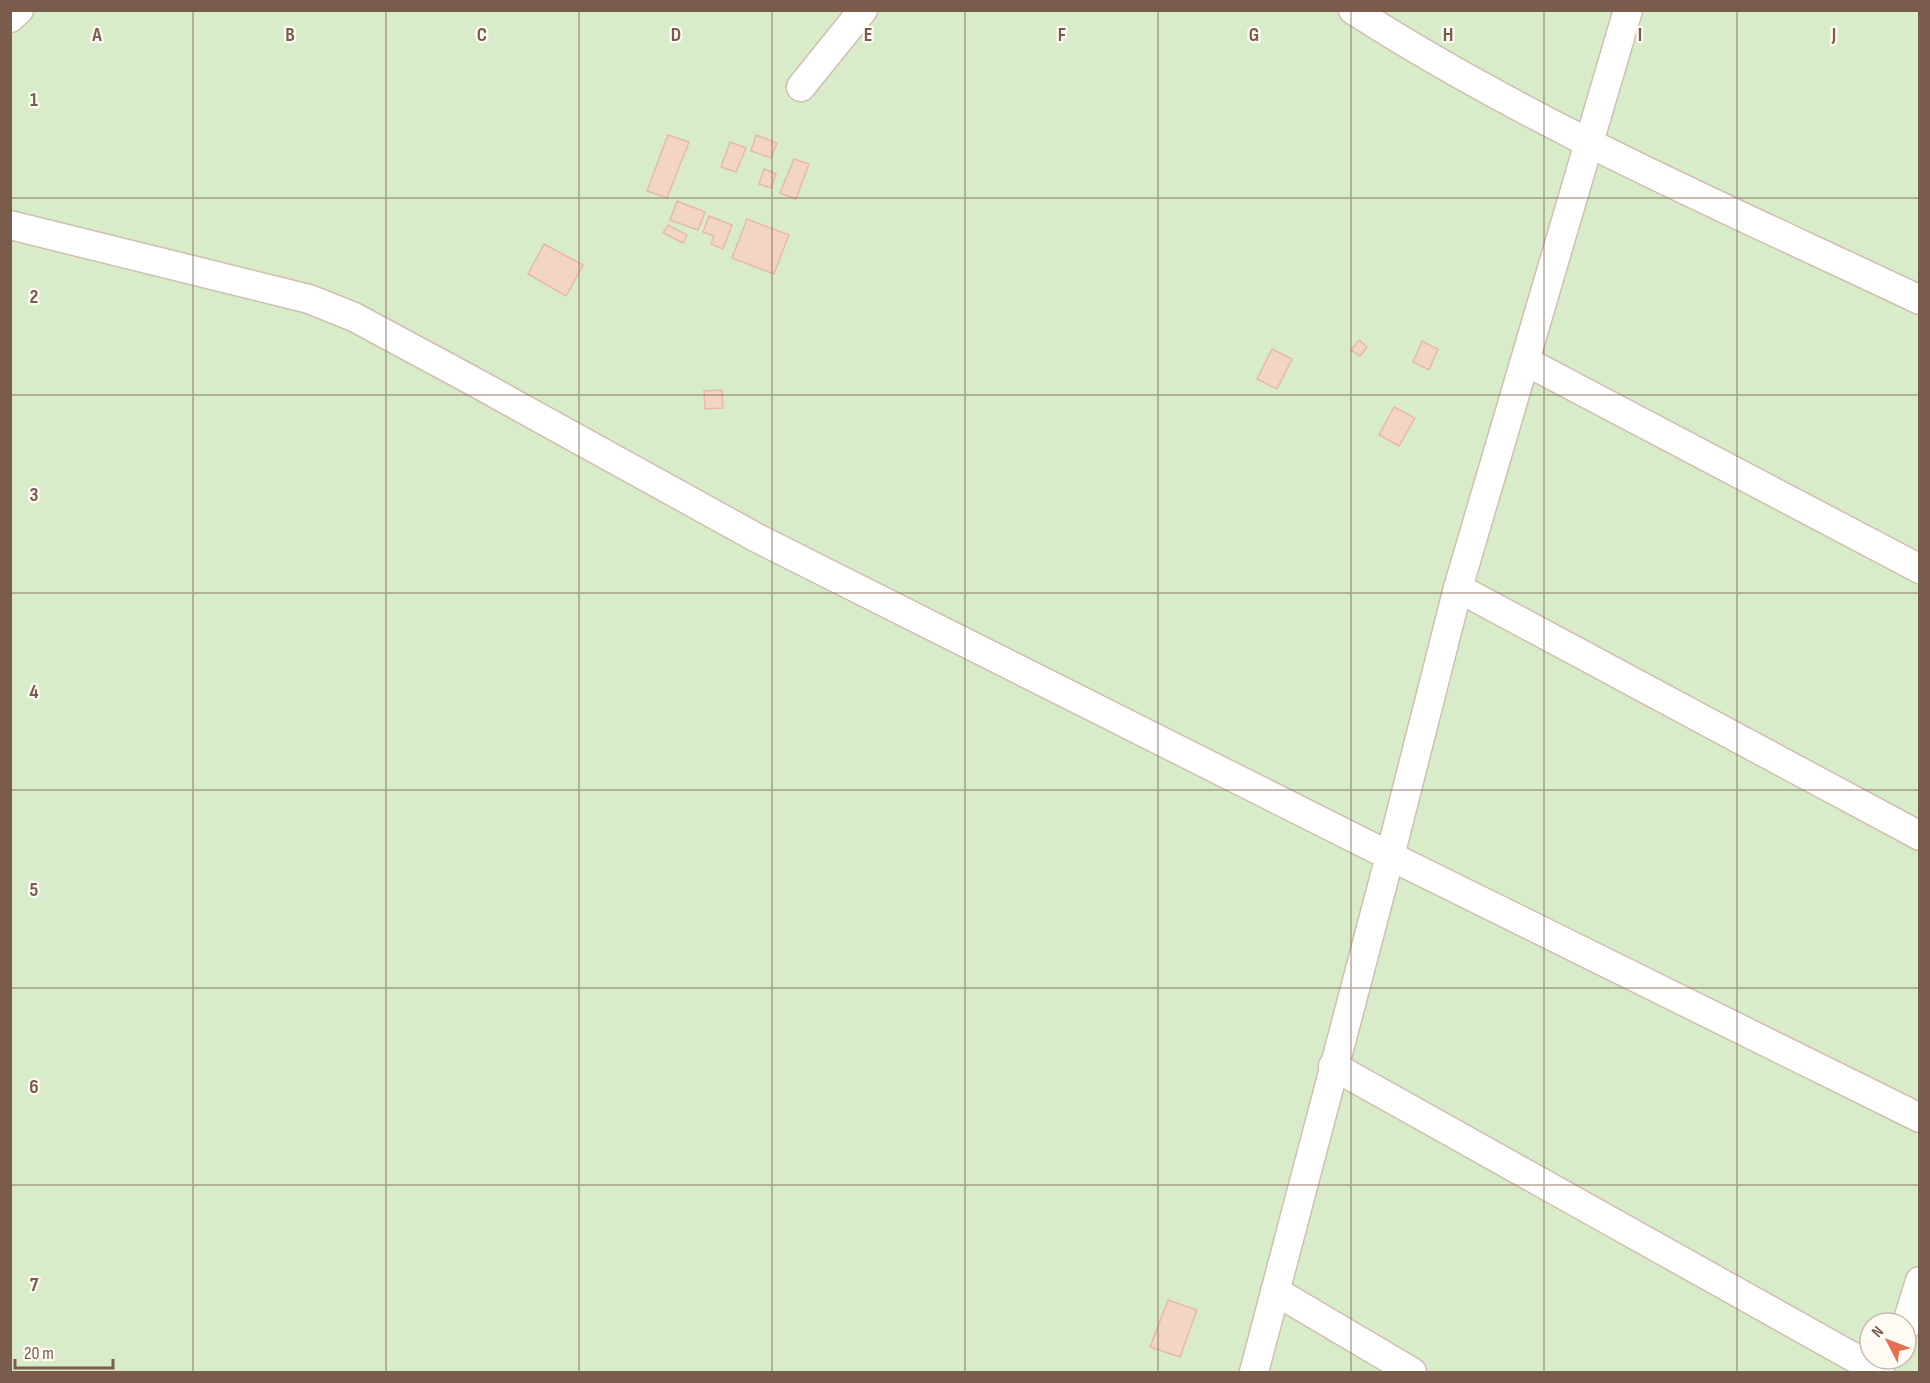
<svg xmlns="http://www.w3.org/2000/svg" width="1930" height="1383" viewBox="0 0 1930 1383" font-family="'Sofia Sans Condensed',sans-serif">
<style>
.green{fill:#d8ecc9;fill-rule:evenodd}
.building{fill:#f3d5c3;stroke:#e6bba3;stroke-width:1.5}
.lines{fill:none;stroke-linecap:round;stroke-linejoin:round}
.minor-casing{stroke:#d1beb0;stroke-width:31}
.minor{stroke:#fff;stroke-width:28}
.grid{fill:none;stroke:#7a5c4d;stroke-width:1.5;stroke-opacity:0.55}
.grid-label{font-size:20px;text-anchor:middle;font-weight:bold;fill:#7a5c4d;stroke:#fffaf3;stroke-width:4.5;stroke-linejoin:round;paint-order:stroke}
</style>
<rect width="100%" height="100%" fill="#fdf6ec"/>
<path class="green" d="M10,11H1919V1372H11ZM1870,1323H1906V1359H1870Z"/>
<path class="building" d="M668,135L689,142L667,198L647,191Z
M756,135L777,143L771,158L751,151Z
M730,142L746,148L736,172L721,167Z
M794,159L809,164L796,199L780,193Z
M764,169L776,174L771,188L759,184Z
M677,201L705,212L698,230L670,220Z
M709,216L732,225L723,249L711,244L714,236L703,232Z
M747,219L789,235L774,274L732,258Z
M668,225L687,235L683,243L663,233Z
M544,244L583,265L566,296L528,274Z
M1359,340L1367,347L1360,356L1351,350Z
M1422,341L1438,349L1429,370L1413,362Z
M1272,349L1292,359L1277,389L1257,379Z
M722,390L723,408L705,409L704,391Z
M1394,407L1415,418L1399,446L1379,435Z
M1168,1300L1197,1310L1180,1357L1150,1347Z"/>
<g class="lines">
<defs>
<path id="minor" d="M1353,10C1532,125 1728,209 1920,300
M10,18L19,10
M801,87L863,10
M10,225L309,299L354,317L471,380L757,538L1390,856L1920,1118
M1525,361L1920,569
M1458,588L1920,836
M1333,1066L1880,1372
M1275,1291L1412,1372
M1906,1326L1920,1281
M1254,1372L1390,856L1458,588L1628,10"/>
</defs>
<use href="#minor" class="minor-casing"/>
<use href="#minor" class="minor"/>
</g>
<path class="grid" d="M193,10V1372M386,10V1372M579,10V1372M772,10V1372M965,10V1372M1158,10V1372M1351,10V1372M1544,10V1372M1737,10V1372M10,198H1920M10,395H1920M10,593H1920M10,790H1920M10,988H1920M10,1185H1920"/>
<g class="grid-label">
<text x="97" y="41">A</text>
<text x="290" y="41">B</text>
<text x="482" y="41">C</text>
<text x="676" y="41">D</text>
<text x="868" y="41">E</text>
<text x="1062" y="41">F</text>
<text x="1254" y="41">G</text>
<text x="1448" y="41">H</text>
<text x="1640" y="41">I</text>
<text x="1834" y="41">J</text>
<text x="34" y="106">1</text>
<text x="34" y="303">2</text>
<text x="34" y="501">3</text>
<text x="34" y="698">4</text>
<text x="34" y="896">5</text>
<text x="34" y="1093">6</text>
<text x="34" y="1291">7</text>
</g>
<rect width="1930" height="1383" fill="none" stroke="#7a5c4d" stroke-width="24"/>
<g transform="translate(1888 1341) rotate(312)"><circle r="28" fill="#fffaf3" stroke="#cabbb1" stroke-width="1.5"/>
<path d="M0-4.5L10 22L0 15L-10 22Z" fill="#e76f51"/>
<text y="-9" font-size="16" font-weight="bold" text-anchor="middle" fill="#7a5c4d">N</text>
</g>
<path d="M15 1359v9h98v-9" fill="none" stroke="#7a5c4d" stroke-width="3"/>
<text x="24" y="1359" font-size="18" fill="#7a5c4d" stroke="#fffaf3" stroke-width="4.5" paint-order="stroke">20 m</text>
</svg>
